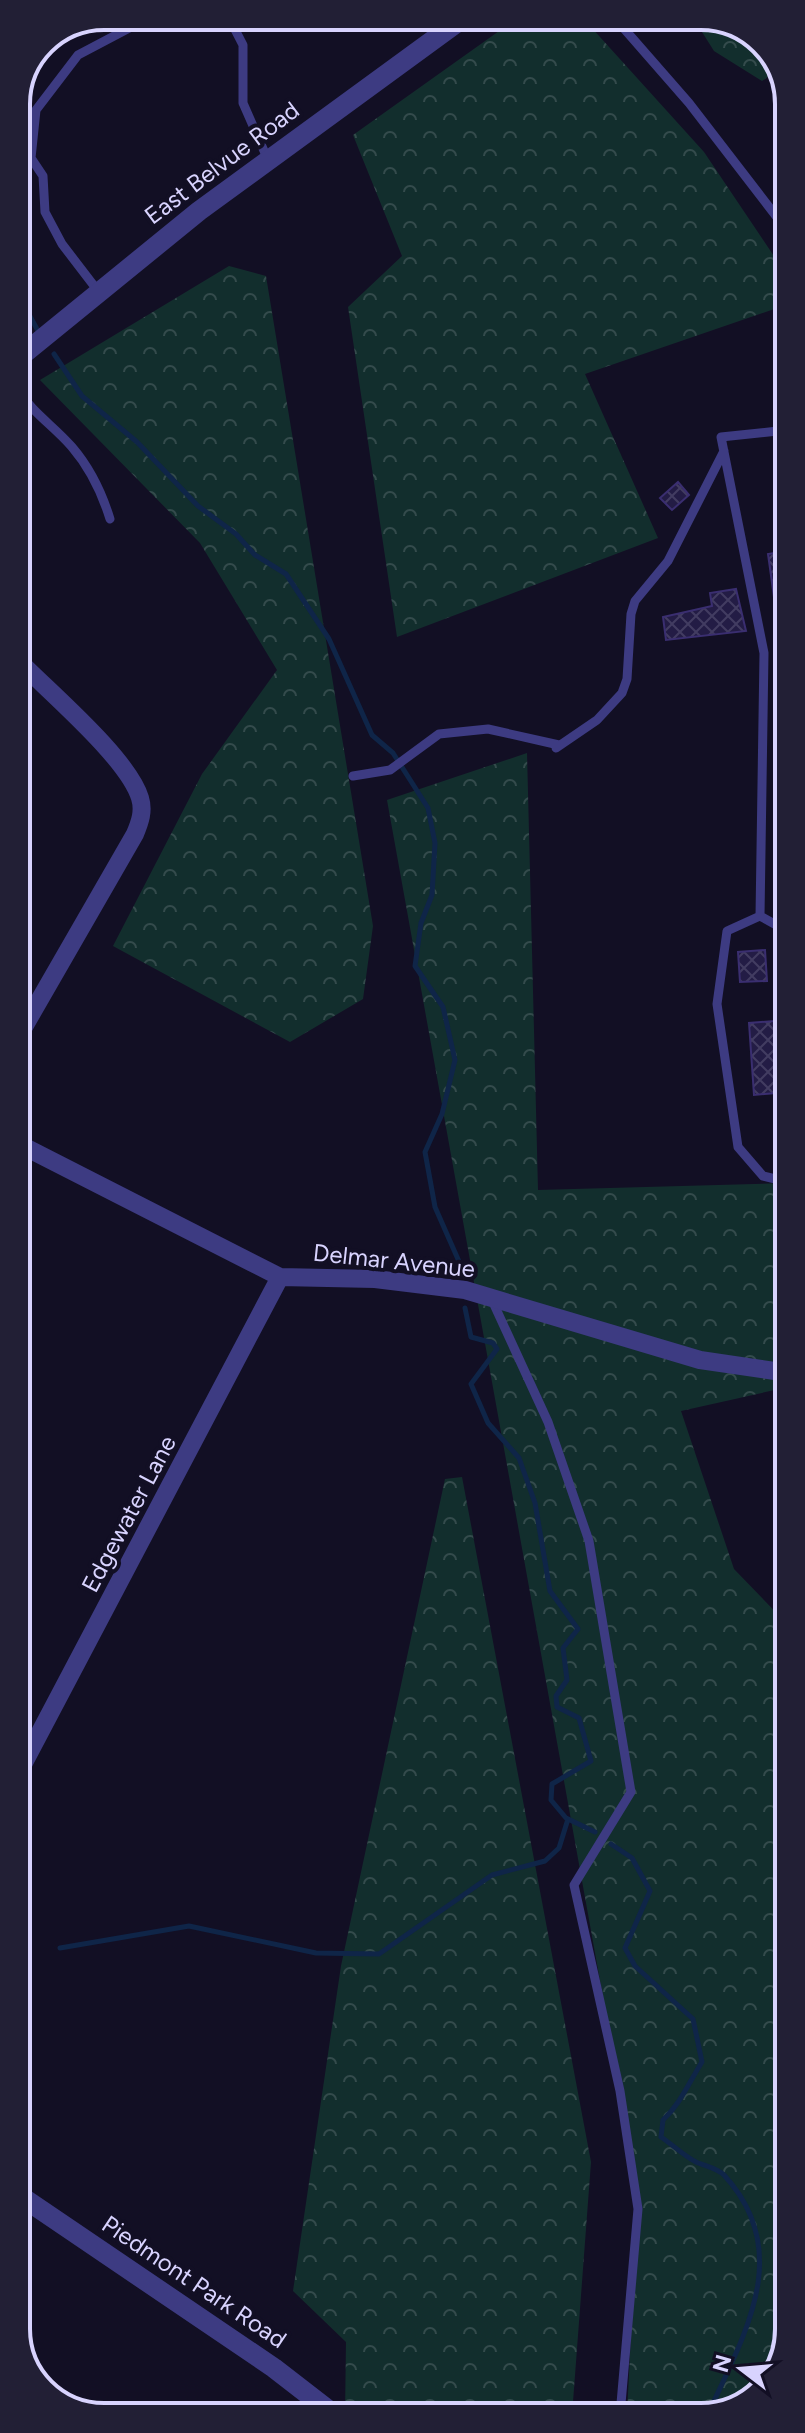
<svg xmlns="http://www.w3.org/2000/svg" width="805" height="2433" viewBox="0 0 805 2433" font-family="Figtree,sans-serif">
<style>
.forest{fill:url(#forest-crowns)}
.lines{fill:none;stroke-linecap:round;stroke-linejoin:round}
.stream{stroke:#0f2548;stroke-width:5}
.building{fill:url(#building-cross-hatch);stroke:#3a2e70;stroke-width:2}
.service{stroke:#3d3b82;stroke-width:9}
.minor{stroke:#3d3b82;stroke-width:18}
.tertiary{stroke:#3d3b82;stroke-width:20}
.labels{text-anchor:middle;stroke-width:8;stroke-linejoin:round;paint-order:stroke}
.street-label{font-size:24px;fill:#d8d3fe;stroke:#120f24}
.rim{fill:none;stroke:#d8d3fe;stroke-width:4}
</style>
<defs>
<pattern id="forest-crowns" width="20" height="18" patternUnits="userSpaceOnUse" patternTransform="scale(2)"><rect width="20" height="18" fill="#122e2d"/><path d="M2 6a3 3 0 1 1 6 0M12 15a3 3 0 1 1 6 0" fill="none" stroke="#344b4c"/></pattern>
<pattern id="building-cross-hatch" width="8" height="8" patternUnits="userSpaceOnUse" patternTransform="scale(2)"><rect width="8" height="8" fill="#231c45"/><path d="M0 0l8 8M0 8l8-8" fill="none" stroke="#423c61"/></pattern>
</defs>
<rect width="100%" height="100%" fill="#120f24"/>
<path class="forest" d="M520,16H581L704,152L786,274V305L585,374L658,538L397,637L348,307L402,256L353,135Z
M692,16H707L759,38L778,70L762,81L714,51Z
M229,266L266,276L373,926L363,999L290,1042L113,946L202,774L277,670L200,543L40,380Z
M527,753L538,1190L788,1183V1387L681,1411L734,1569L788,1625L789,2329L770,2383L723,2414L627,2415L638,2191L387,800Z
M462,1477L591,2162L572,2415L345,2416L346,2342L293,2291L341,1966L445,1479Z"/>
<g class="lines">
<path class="stream" d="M16,291L37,329
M54,354L82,396L137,442L198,506L236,534L255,555L286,574L329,639L372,735L393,753L428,808L435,843L432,895L421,923L415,966L443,1007L455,1060L442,1114L425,1152L435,1207L461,1266
M465,1308L471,1337L493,1343L497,1349L471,1384L488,1423L519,1458L535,1503L550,1591L578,1629L563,1648L567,1680L556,1696L557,1707L579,1718L591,1761L552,1784L551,1800L566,1818L595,1832
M611,1844L632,1858L650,1891L625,1948L635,1966L693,2019L702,2062C688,2084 681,2103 663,2120L661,2137C673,2145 684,2156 696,2162C705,2166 717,2168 724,2175C795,2252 744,2335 708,2414
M60,1948L189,1926L316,1953L379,1954L492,1875L545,1861L559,1848L568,1819"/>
</g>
<path class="building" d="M678,482L689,495L672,510L660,498Z
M787,551V625L778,626L768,554Z
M736,589L746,631L666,640L663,617L712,606L710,593Z
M765,950L767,981L740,982L738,952Z
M787,1020V1092L754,1095L749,1023Z"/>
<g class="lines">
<path class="service" d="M228,16L243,45V103L268,160
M613,16L689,103L786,229
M98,291L62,244L45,212L43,176L31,158L36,110L78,55L152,16
M17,388C32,413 53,425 72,447C90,468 102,493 110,519
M787,430L721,437L764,653L760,916L787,931
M556,748L597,720L622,693L627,679L631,614L635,601L668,561L724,451
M353,776L390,770L439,734L488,729L559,745
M760,916L727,931L717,1004L738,1147L763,1176L788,1182
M492,1300L548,1422L589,1541L631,1792L574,1885L620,2091L638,2209L620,2415"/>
<path class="minor" d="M17,659C48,691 128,758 140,798C144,811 140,822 135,834L17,1039
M17,1143L280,1277L375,1279L465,1290L700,1360L788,1373
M18,1774L280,1277"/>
<path class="tertiary" d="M16,360L199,211L466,16
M19,2195L274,2368L336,2416"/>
</g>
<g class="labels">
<g class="street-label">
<text transform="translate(222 163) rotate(-37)" y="8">East Belvue Road</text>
<text transform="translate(394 1261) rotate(6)" y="8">Delmar Avenue</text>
<text transform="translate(129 1514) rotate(-62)" y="8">Edgewater Lane</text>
<text transform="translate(194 2282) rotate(34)" y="8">Piedmont Park Road</text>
</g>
</g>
<path d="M0 0H805V2433H0ZM104 30H701A74 74 0 0 1 775 104V2329A74 74 0 0 1 701 2403H104A74 74 0 0 1 30 2329V104A74 74 0 0 1 104 30Z" fill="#221f35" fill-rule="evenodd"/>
<path class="rim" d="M104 30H701A74 74 0 0 1 775 104V2329A74 74 0 0 1 701 2403H104A74 74 0 0 1 30 2329V104A74 74 0 0 1 104 30Z"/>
<g transform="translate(741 2369) rotate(286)" stroke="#120f24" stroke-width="6" paint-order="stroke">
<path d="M0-6L14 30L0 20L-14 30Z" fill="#d8d3fe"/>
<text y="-12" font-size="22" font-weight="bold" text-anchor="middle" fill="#d8d3fe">N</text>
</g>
</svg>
